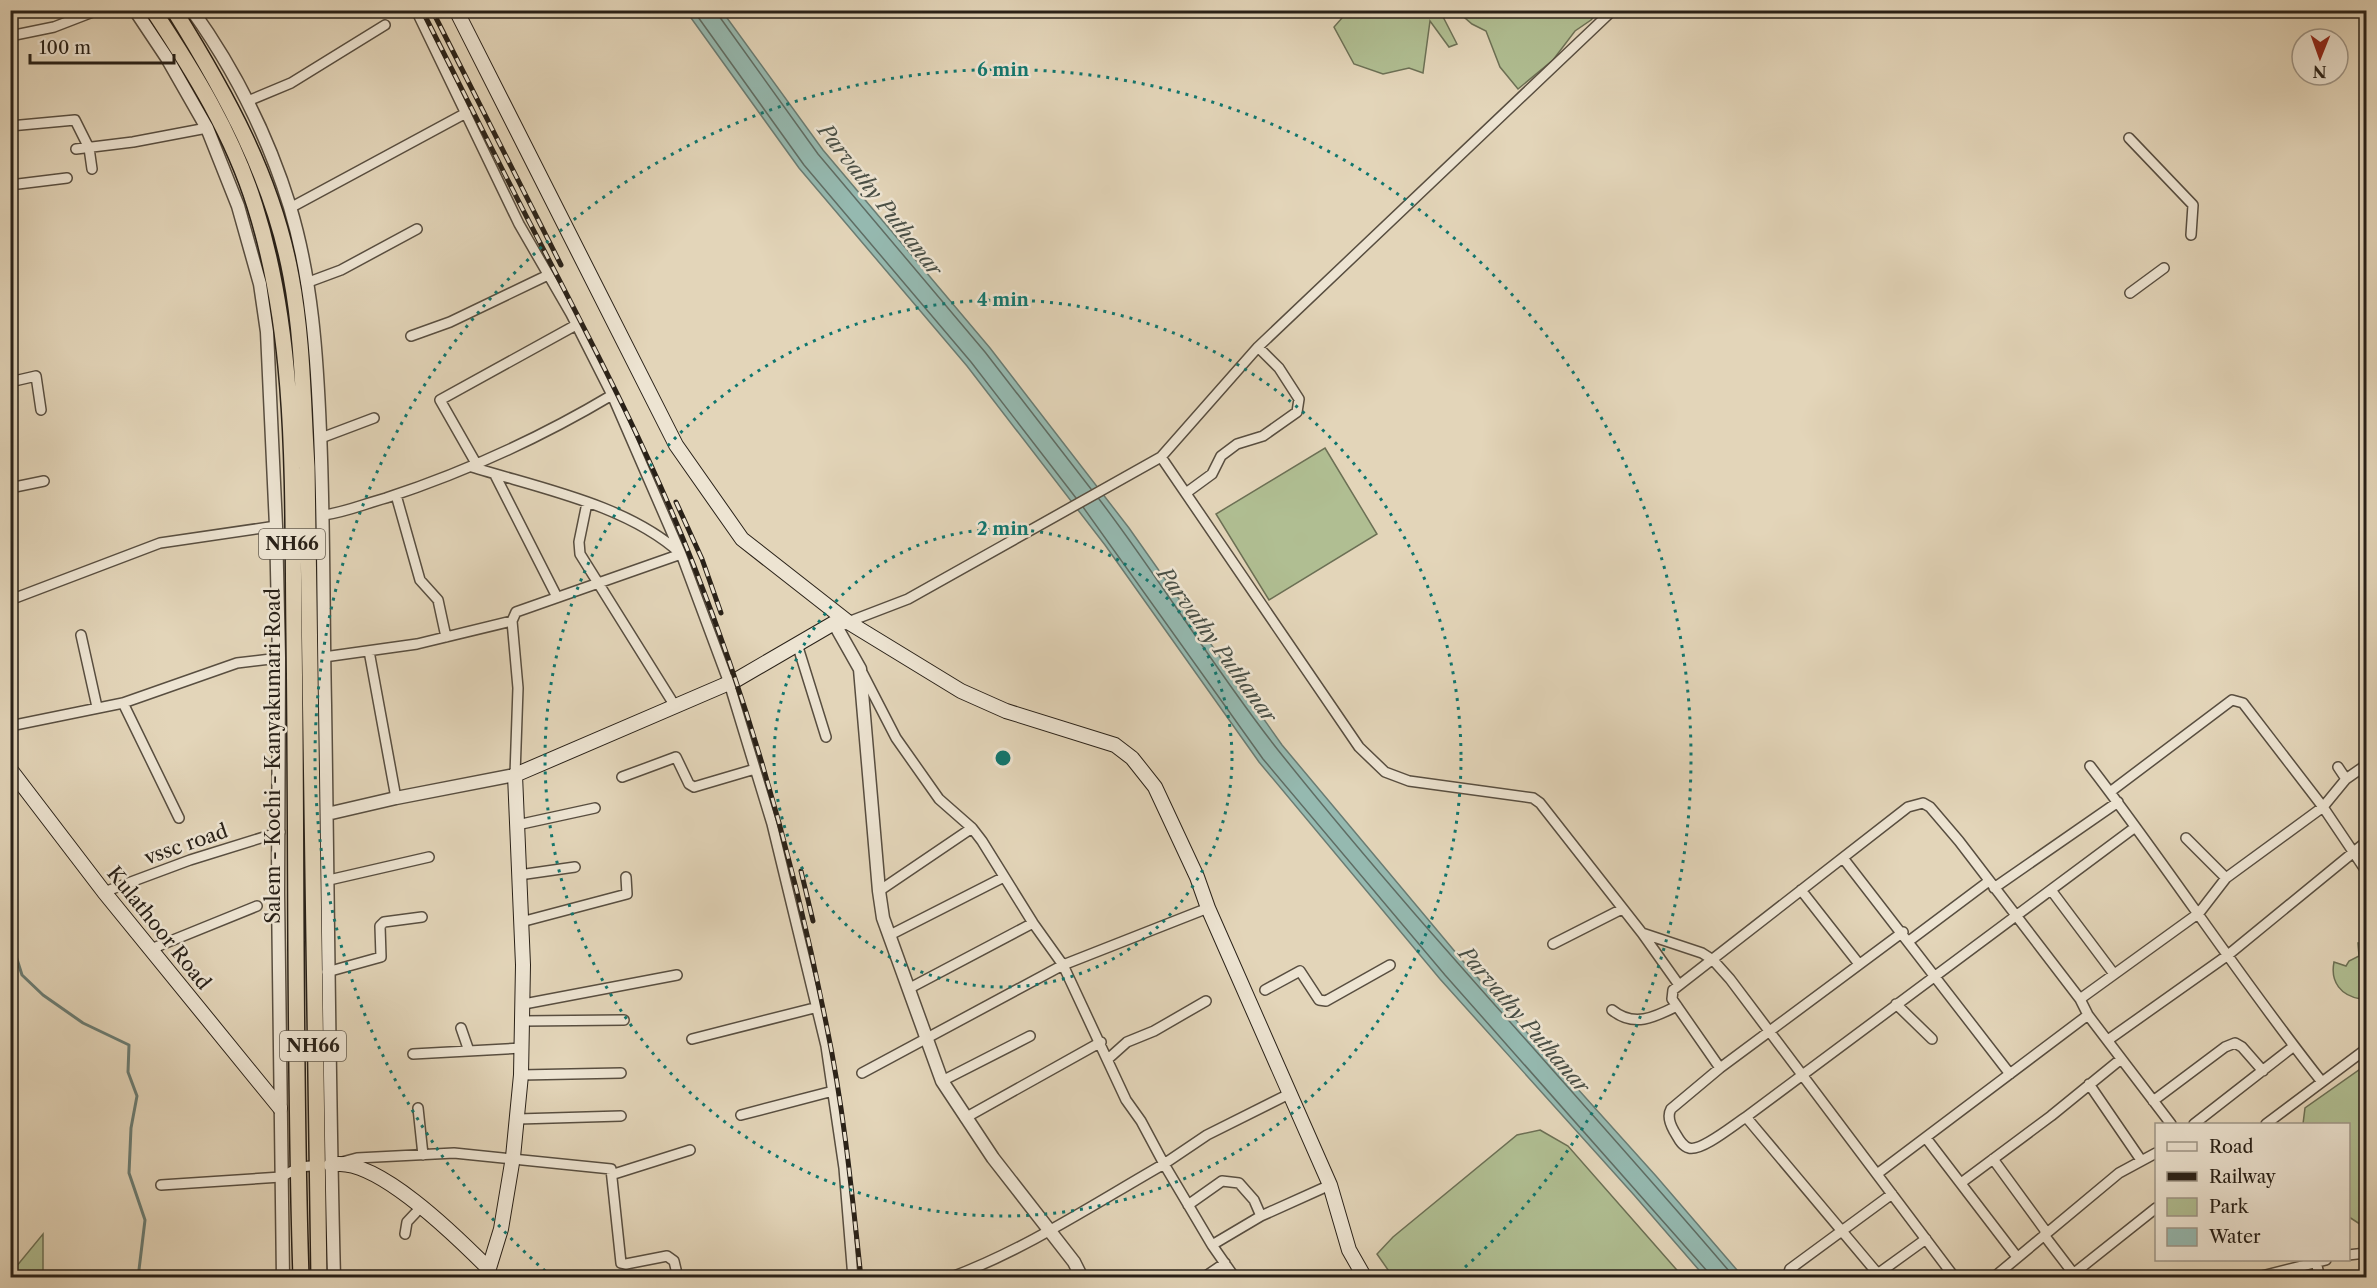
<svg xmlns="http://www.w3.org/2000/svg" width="2377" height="1288" viewBox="0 0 2377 1288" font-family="'Libre Caslon Text',serif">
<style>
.green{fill:#b0be92;stroke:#6c7055;stroke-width:1.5}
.water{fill:#95b9b0;stroke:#6a7c73;stroke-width:1.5}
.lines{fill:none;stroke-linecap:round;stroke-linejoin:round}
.shore{stroke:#5f6d64;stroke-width:1.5}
.stream{stroke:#6a7c73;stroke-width:3}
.minor-casing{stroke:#584e40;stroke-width:12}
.tertiary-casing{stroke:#584e40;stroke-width:15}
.secondary-casing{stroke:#292118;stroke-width:16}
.trunk-casing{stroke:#292118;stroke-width:18}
.minor{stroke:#ede4d2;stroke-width:9}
.tertiary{stroke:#ede4d2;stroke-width:12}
.secondary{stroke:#ede4d2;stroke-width:14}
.trunk{stroke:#e3d5b9;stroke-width:15}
.rail-casing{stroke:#292118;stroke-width:5}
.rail{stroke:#ede4d2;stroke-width:3;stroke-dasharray:9;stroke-linecap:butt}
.ring{fill:none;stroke:#0f766e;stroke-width:3;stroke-dasharray:3 6}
.labels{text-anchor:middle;stroke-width:5;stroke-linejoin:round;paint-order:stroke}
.shield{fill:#ede4d2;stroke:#645c50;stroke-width:1.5}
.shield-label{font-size:18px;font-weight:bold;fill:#292118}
.street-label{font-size:20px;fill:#292118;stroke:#ede4d2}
.water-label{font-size:21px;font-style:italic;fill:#494f46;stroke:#ede4d2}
.centre{fill:#0f766e;stroke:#ede4d2;stroke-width:3}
.ring-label{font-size:18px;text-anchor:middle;font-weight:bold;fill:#0f766e;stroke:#ede4d2;stroke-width:5;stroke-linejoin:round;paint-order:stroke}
</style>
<rect width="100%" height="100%" fill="#e3d5b9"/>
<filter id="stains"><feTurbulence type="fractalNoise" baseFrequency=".00333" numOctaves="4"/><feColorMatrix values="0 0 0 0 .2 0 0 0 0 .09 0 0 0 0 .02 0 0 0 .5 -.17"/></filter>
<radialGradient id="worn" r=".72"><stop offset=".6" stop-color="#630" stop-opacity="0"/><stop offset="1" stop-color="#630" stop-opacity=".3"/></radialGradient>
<path class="green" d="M1349,10L1440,11L1457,44L1449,47L1430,21L1423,73L1409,68L1383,74L1354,64L1334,27Z
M1457,11H1599L1591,20L1575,31L1553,60L1518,89L1500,67L1486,31L1472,24Z
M1325,448L1377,534L1269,600L1216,514Z
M2358,943H2366V989L2361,991V999C2341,996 2330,982 2334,962L2346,966L2349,961L2359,956Z
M2366,1065V1228L2349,1217L2348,1124H2303L2305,1108Z
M1540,1130L1568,1146L1683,1277H1393L1377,1254L1393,1237L1517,1135Z
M43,1234V1277H11V1273Z"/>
<path class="water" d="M686,11H722L823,150L990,348L1129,528L1282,745L1462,960L1656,1176L1743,1277H1705L1634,1195L1440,979L1259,762L1105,545L967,366L799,168Z"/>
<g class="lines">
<path class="shore" d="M693,10L804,165L971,362L1076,498
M718,10L719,16L818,154L985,352L1091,489
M1099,499C1161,580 1214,669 1278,750C1423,932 1584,1100 1735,1278
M1083,507L1263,759L1445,975L1707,1271L1709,1278"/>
<path class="stream" d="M10,909L16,956L22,975L43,995L83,1023L129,1045L128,1072L137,1096L131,1128L129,1173L145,1220L138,1278"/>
<defs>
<path id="minor" d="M416,10L519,224L571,314L612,395L681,554L729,683L772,824L826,1046L844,1168L853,1278
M10,36L54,27L98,10
M248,101L291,83L385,25
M10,126L75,120L89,148L92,169
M2129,138L2193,205L2191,235
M76,149L133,142L207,128
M10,185L67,178
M290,208L466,113
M306,283L341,270L417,229
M2130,293L2164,268
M411,336L450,322L548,275
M10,382L36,376L41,410
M321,438L374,418
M1161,457L1359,747L1385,772L1409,781L1533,798L1540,803L1642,933L1702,953L1713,960L1730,979L1955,1278
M477,465L440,400L576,325
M472,467C539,488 628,505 681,554L516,612L512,621L518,688L515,775
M495,475L557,597
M10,488L44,481
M1186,493L1212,474L1221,456L1237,444L1263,436L1297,412L1299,399L1279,368L1258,347
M396,495L420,580L438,600L446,637
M587,503L579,542L580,554L675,706
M324,515C346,512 364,504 386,498C465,472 540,438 612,395
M10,600L160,543L276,526
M848,622L908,599L1161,457L1258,347L1613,10
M81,635L97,707
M798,647L826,737
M369,651L396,798
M324,657L417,644L512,621
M863,674L896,738L939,799L972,828L982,841L1033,923L1063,965L1126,1100L1141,1121L1164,1164L1207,1135L1291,1093
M123,703L179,818
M10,726L123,703L237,663L279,658
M2366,765L2346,779L2323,807L2366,871
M2090,766C2170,870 2241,980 2322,1082
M2338,767L2346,779
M622,777L676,757L689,784L694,787L755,769
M517,825L595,808
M2186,838L2226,878
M1843,858L2010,1074
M519,875L575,867
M329,880L429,857
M1994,888L2118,802
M1801,890L1859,964
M2051,890L2114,974
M879,891L972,828
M104,892L190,860L280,832
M521,922L627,894L626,877
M1903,932L1720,1068L1671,1109C1667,1116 1670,1124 1674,1131C1678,1137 1681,1146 1689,1148C1701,1152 1735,1124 1746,1117L2134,828
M1642,933L1679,985
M890,935L1004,877
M1909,941L1989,881
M1553,944L1622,909
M151,949L257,906
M327,972L381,957L380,926L384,922L422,917
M910,988L1033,923
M1265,990L1300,971L1319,1000L1326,1001L1390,965
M2080,999L2199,913L2226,878L2323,807L2243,703L2232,700L2110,792
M524,1004L677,975
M1896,1004L1932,1039
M1612,1010C1634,1028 1655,1017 1677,1006
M523,1021L624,1020
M461,1028L469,1051
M692,1039L818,1007
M2108,1040L2228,955L2366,842
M413,1054L522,1048
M1108,1059L1127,1042L1154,1031L1206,1001
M1720,1068L1672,999L1673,990L1908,807L1923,803L1930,807L1959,841L2080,999L2088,1015L2171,1124
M862,1073L1063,965L1208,908
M521,1075L621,1073
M942,1081L1030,1036
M2089,1084L2141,1160
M2153,1101L2225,1047L2235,1043L2242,1047L2263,1071
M418,1108L423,1155
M741,1115L833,1091
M1746,1117L1878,1274
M965,1118L1101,1042
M518,1119L621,1116
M2194,1124L2294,1046
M2266,1124L2366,1049
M1926,1138L2017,1257
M1993,1159L2047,1233
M342,1162L357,1158L454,1153L611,1169L621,1263L626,1264L667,1256L674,1261L678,1278
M614,1174L690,1150
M1877,1174L2088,1015
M1961,1183L2051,1116L2121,1059
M161,1185L281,1177L300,1167L321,1165
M1188,1205L1222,1181L1239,1183L1254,1200L1261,1216
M405,1234L407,1222L422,1206
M2044,1235L2073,1273
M1212,1245L1261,1216L1330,1185
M2348,1255L2366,1253
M2316,1262L2320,1278
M949,1278C1025,1250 1094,1204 1164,1164L1212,1245L1235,1278
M1203,1278L1225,1263
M1787,1278L1790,1269L1892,1194
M1872,1278L1926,1239
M1993,1278L2119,1173L2156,1153
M2068,1278L2156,1208
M2254,1278L2326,1260"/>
<path id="tertiary" d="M135,10L167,58L207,128L238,206L260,284L267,332L276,526L279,658L278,893L283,1278
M192,10C235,70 268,136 290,207C312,280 317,357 320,432C324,523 323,614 325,705C328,896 329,1087 334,1278
M834,623L860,669L879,891L883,918L942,1081L993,1158L1074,1262L1082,1278
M327,814L396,798L515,775"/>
<path id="secondary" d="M456,10L676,445L742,539L848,622L961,691L1006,711L1115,745L1132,758L1155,787L1197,877L1208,908L1330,1185L1349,1250L1365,1278
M10,769L104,892L280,1108
M331,1165C374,1154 458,1238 487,1267
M486,1278L501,1229L513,1157L521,1075L523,965L515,775L736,680L834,623L848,622"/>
<path id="trunk" d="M153,10C194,72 233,135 255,206C298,342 292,491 294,633C297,848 294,1063 301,1278
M174,10C226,94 273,178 291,276C303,339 303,404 307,467L319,1278"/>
</defs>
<use href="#minor" class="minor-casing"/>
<use href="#tertiary" class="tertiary-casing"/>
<use href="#secondary" class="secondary-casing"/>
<use href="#trunk" class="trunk-casing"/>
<use href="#minor" class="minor"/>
<use href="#tertiary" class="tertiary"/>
<use href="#secondary" class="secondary"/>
<use href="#trunk" class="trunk"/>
<defs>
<path id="rail" d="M422,10C460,85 497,160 536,235C592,343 649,451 694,566C753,716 796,870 827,1028C844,1110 852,1194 861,1278
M432,10L561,265
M676,502L702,559L721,613
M801,871L813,921"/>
</defs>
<use href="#rail" class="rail-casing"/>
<use href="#rail" class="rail"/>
</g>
<g class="ring">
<circle cx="1003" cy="758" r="229"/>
<circle cx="1003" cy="758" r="458"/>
<path d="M552 1277A688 688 0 1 1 1454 1277"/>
</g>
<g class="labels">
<g class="shield">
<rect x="259" y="529" width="66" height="30" rx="4.5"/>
<rect x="280" y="1031" width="66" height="30" rx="4.5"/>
</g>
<g class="shield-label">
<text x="292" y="550">NH66</text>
<text x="313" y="1052">NH66</text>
</g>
<g class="street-label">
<text transform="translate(273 756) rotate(-90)" y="7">Salem - Kochi - Kanyakumari Road</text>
<text transform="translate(186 844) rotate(-19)" y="7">vssc road</text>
<text transform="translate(159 928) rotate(51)" y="7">Kulathoor Road</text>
</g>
<g class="water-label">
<text transform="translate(880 200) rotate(52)" y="7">Parvathy Puthanar</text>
<text transform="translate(1217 645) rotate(54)" y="7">Parvathy Puthanar</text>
<text transform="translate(1524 1020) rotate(49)" y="7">Parvathy Puthanar</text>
</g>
</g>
<circle cx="1003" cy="758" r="9" class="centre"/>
<g class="ring-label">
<text x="1003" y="76">6 min</text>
<text x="1003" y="306">4 min</text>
<text x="1003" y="535">2 min</text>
</g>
<rect width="2377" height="1288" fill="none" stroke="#e3d5b9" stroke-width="36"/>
<rect x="12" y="12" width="2353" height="1264" fill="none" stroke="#292118" stroke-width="3"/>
<rect x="18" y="18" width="2341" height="1252" fill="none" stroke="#292118" stroke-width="1.5"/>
<rect x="2155" y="1123" width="195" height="138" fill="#ede4d2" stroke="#9f9688" stroke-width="1.5"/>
<rect x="2167" y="1142" width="30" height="9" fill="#ede4d2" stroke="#9f9688" stroke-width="1.5"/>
<text x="2209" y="1153" font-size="18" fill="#292118">Road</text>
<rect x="2167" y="1172" width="30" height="9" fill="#292118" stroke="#9f9688" stroke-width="1.5"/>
<text x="2209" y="1183" font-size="18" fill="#292118">Railway</text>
<rect x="2167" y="1198" width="30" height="18" fill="#b0be92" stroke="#9f9688" stroke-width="1.5"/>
<text x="2209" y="1213" font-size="18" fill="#292118">Park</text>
<rect x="2167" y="1228" width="30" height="18" fill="#95b9b0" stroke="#9f9688" stroke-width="1.5"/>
<text x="2209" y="1243" font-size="18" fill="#292118">Water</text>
<g transform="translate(2320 57) rotate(181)"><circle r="28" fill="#ede4d2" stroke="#9f9688" stroke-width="1.5"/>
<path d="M0-4.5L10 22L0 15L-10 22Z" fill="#8f2418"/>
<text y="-9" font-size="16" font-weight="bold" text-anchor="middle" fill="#292118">N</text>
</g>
<path d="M30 54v9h144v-9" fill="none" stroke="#292118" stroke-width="3"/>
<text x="39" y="54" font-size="18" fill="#292118" stroke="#ede4d2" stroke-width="4.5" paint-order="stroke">100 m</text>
<rect width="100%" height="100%" filter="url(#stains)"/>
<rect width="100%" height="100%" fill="url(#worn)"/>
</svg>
